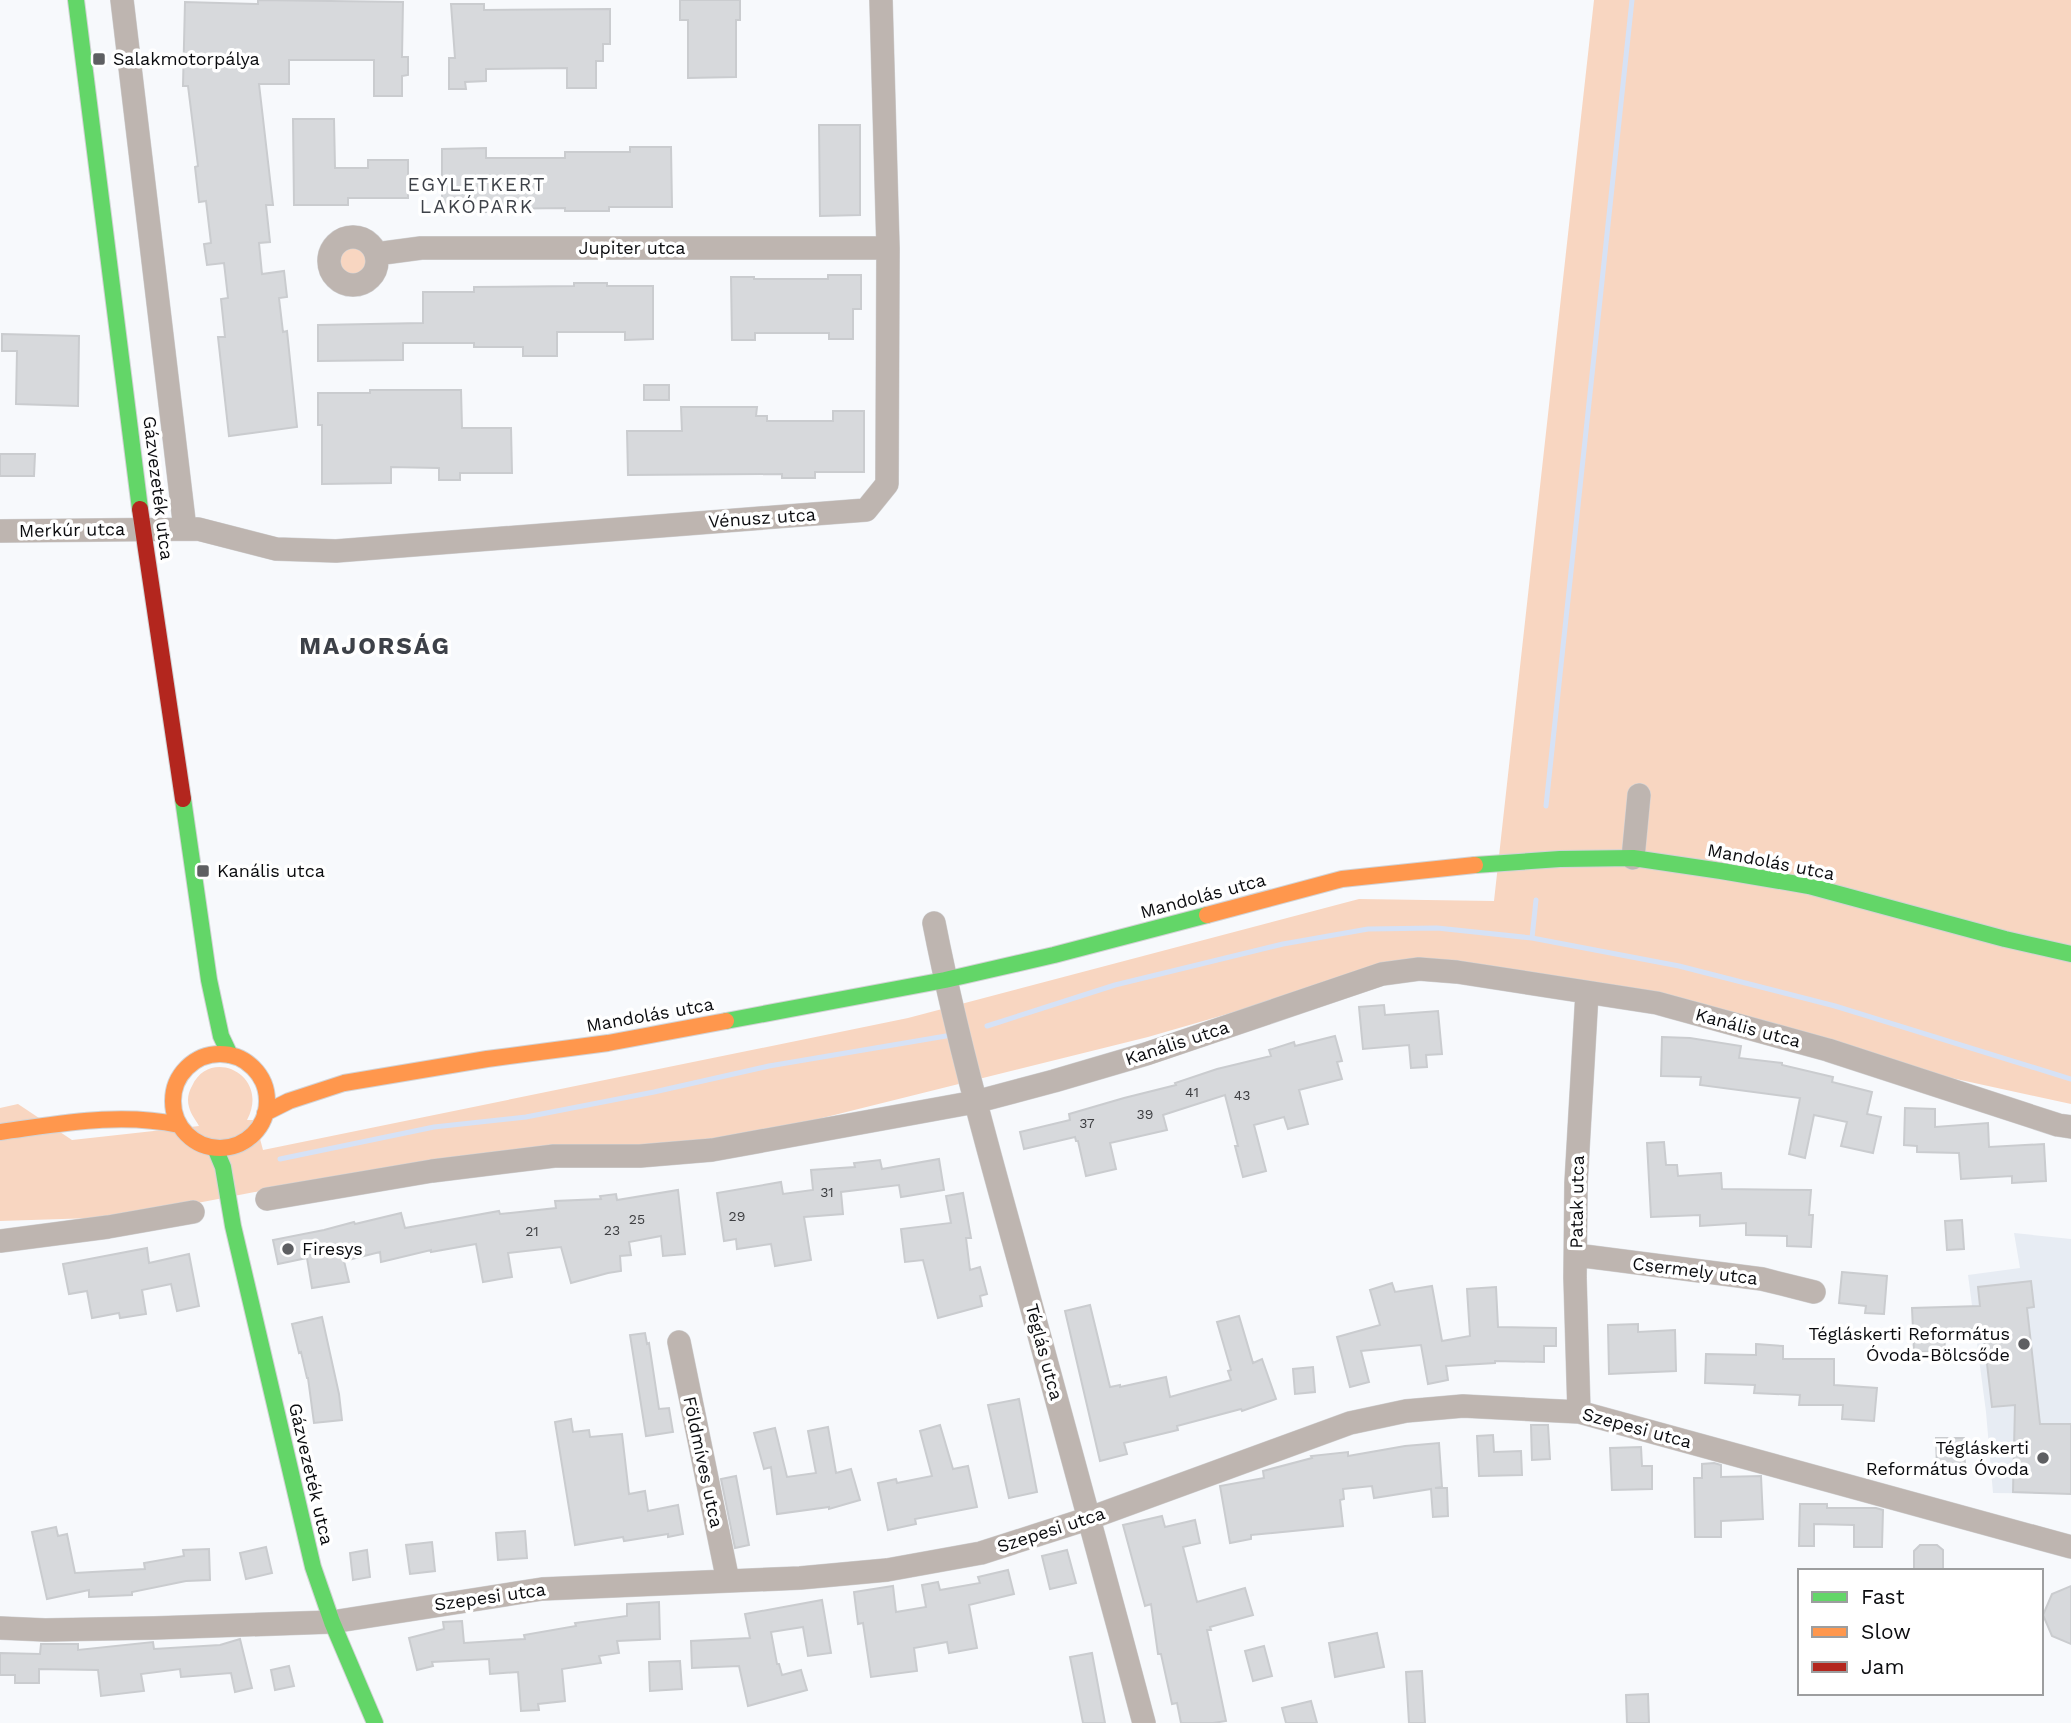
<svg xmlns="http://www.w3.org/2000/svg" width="2071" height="1723" viewBox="0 0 2071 1723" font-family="'Work Sans',sans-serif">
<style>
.built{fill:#e7ecf3}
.green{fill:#f8d6c1}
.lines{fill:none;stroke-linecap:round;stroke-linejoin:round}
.stream{stroke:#d6e2f6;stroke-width:5}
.building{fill:#d7d9dc;stroke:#cacccf;stroke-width:2}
.street-casing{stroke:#d2d3d5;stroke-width:24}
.fast-casing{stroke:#d2d3d5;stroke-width:18}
.slow-casing{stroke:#d2d3d5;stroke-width:18}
.jam-casing{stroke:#d2d3d5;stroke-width:18}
.street{stroke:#beb5b0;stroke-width:23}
.fast{stroke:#63d668;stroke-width:16}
.slow{stroke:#ff974d;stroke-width:16}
.jam{stroke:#b3261e;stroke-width:16}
.poi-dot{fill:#5e5f62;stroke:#fff;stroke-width:2.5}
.labels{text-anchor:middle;stroke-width:7;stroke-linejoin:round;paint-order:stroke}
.number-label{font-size:14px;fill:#3e3f42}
.poi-label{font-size:18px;fill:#0b0c0f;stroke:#fff;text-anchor:start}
.street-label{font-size:18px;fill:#0b0c0f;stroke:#fff}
.neighbourhood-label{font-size:19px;letter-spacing:2px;fill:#3d4148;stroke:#fff}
.district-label{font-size:24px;font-weight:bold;letter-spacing:2px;fill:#3d4148;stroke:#fff}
</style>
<rect width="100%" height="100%" fill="#f7f9fc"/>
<path class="built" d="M2014,1233L2071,1239V1494L1993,1493L1986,1412L1968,1275L2020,1268Z"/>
<path class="green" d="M1594,0H2071V1104L1901,1067L1514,971L1400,964L1148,1037L706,1147L349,1174L124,1217L0,1221V1108L18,1104L72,1140L199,1126C196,1120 191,1115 189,1107C187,1100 188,1093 192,1086C210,1046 271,1075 247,1120H255L263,1150L908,1018L1359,899L1494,901Z
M336 261a17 17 0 1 1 34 0a17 17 0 1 1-34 0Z"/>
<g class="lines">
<path class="stream" d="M1546,806L1632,0
M1536,900L1532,938L1679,966L1835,1006L2071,1079
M987,1026L1115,985L1283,944L1368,929L1437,928L1532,938
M280,1159L434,1127L526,1117L654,1092L769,1066L946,1036"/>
</g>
<path class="building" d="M258,0L403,2L402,57H408V75L402,76V96H374V60H289V84H259L273,205H266L270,242L259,243L262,274L284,271L287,297L279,298L283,332L287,331L297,427L229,436L218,337H225L221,299L228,298L224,263L207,265L204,244L211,243L206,201L199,202L195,167L198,166L188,86H183L185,2L258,4Z
M680,0H740V20H736V77L688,78V20H680Z
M451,4H484V10L610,9V44H603V61H596V88H567V68L486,69V81L465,82L466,89H449V58H455Z
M293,119H334L335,168H368V160H408V198H348V205H294Z
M819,125H860V215L820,216Z
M630,147H671L672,207H609V211H565V208L486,209V212H442V149L486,148V158H565V152H630Z
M828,275H861V309H853V339H829V333H755V340H732L731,277H754V279H828Z
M574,283H607V286H653V339L625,340V332H557V356H523V347H474V343H403V360L318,361V325L423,323V292H474V287L574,286Z
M2,334L79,336L78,406L16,404L17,351H2Z
M644,385H669V400H644Z
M370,390H461L462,428H511L512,473H460V480H439V468L391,467V483L322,484V425H318V393H370Z
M681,407H757L756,416H767V421H833V411H864V472H815V478H782V474L628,475L627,431H682Z
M0,454H35L34,476H0Z
M1384,1005L1385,1015L1438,1011L1442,1054L1426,1055L1427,1067L1411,1068L1409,1045L1363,1049L1359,1007Z
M1335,1036L1342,1061L1337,1062L1342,1079L1299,1090L1308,1124L1288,1129L1284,1117L1254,1125L1266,1171L1243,1177L1235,1146H1238L1225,1095L1163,1115L1167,1130L1110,1143L1116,1169L1086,1176L1078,1141H1076L1075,1137L1024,1149L1020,1132L1070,1120L1069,1114L1124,1098L1176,1085L1175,1083L1217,1069L1271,1056L1269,1050L1294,1042L1295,1046Z
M1662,1037L1690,1038L1741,1046L1739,1058L1782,1063V1065L1833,1077L1832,1082L1872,1092L1867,1114L1881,1117L1873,1153L1841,1146L1847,1122L1814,1115L1805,1158L1789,1154L1800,1098L1700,1085L1701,1077L1661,1076Z
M1905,1108L1935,1109V1127L1988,1123L1989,1147L2044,1144L2046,1181L2012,1183V1176L1961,1179L1959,1153L1917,1152V1146L1904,1145Z
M1664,1142L1666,1165H1677L1678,1176L1721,1173L1722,1189L1811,1190L1809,1215H1813L1811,1247L1787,1246V1236L1746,1235V1223L1700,1226V1215L1651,1217L1647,1143Z
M939,1159L944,1190L901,1197L899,1185L841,1192L843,1214L804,1217L811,1260L775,1266L771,1244L737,1249L736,1239L724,1241L717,1193L781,1182L783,1194L813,1190L811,1170L855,1167L854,1163L880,1160L882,1169Z
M678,1190L685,1254L663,1256L661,1236L629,1242L631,1255L620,1256L621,1271L608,1273L571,1283L561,1247L508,1253L512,1277L483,1282L476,1244L431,1252V1250L381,1262L380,1252L344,1261L349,1282L312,1288L307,1258L278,1264L273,1240L324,1230L354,1222L355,1224L401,1213L405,1228L499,1211L500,1214L556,1208L555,1201L601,1199L600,1196L616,1194L617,1200Z
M963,1193L971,1238H966L970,1270L980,1267L987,1294L980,1296L982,1306L938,1318L923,1260L905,1262L901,1229L951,1223L946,1196Z
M1962,1220L1964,1249L1947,1250L1945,1221Z
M147,1248L149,1263L189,1254L199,1306L177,1311L171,1284L142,1290L146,1314L120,1318L119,1313L92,1318L87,1291L69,1294L63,1264Z
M1842,1272L1887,1276L1884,1314L1865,1313L1866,1306L1839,1303Z
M2031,1281L2034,1307L2027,1308L2040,1424H2071V1494L2013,1492L2015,1405L1992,1407L1983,1329L1944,1330L1945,1351L1914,1352L1912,1308L1980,1306L1978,1287Z
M1392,1283L1395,1292L1432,1286L1442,1341L1470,1336L1467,1289L1496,1287L1498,1327L1556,1328V1346H1544V1362L1495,1361V1363L1446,1366L1448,1380L1428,1384L1421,1345L1361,1351L1369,1382L1350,1387L1337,1337L1380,1325L1370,1290Z
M1090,1305L1110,1387L1120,1385V1387L1166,1377L1170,1397L1231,1380L1228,1371L1231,1370L1217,1322L1239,1316L1253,1363L1262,1359L1276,1399L1242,1411L1241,1409L1177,1426L1178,1430L1124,1443L1127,1454L1100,1461L1065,1311Z
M322,1317L339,1394L342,1420L314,1423L308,1378H307L301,1352L299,1353L292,1324Z
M1638,1324V1332L1675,1330L1676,1371L1609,1374L1608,1325Z
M645,1333L647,1344L649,1343L659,1409L669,1408L673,1432L646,1436L630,1335Z
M1756,1344L1783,1346V1359H1834V1385L1877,1388L1874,1421L1842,1419L1843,1405H1799L1800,1395L1754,1393L1755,1385L1705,1383L1706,1354L1756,1355Z
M1313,1367L1315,1392L1295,1394L1293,1369Z
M1019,1399L1037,1492L1009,1498L988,1405Z
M571,1419L573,1432L589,1430L590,1437L622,1434L629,1494L645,1491L648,1511L678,1505L683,1534L668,1537V1534L624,1541L623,1537L575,1545L555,1422Z
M940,1425L953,1469L968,1466L977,1507L915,1519L916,1524L888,1530L878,1483L896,1479L897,1483L932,1476L920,1431Z
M1531,1425H1548L1550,1459L1532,1460Z
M828,1427L836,1473L851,1469L860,1500L829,1509V1507L777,1514L771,1467L764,1469L754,1433L775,1428L787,1477L816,1473L808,1431Z
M1493,1435L1494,1452L1521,1451L1522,1475L1479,1476L1477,1436Z
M1936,1438H1964L1965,1467L1937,1468Z
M1439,1443L1442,1487L1435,1488H1447L1448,1516L1433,1517L1431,1489L1374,1498L1372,1486L1343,1489L1344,1499L1340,1500L1343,1526L1251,1535V1539L1230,1543L1220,1486L1264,1478L1263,1471L1312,1458L1311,1456L1348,1452V1456L1405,1446Z
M1641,1447L1642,1466H1652V1489L1612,1490L1610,1448Z
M1714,1463L1721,1465V1477L1761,1476L1763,1519L1721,1521V1537H1695L1694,1478H1702V1464Z
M736,1476L749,1545L735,1548L721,1479Z
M1800,1504H1827V1508H1876L1883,1510L1882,1547H1854V1525L1814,1524V1546H1799Z
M1162,1516L1165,1527L1195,1520L1200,1543L1183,1547L1197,1602L1245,1588L1253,1615L1210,1627L1211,1630H1207L1226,1721L1213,1723H1181L1177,1703L1172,1704L1161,1654H1158L1151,1604L1145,1606L1123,1525Z
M56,1527L58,1536L67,1534L75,1573L145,1569L144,1563L184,1556L183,1550L209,1549L210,1580L186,1581L132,1592V1595L89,1597V1590L47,1599L32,1532Z
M525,1531L527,1558L498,1560L496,1533Z
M432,1542L435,1571L410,1574L406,1545Z
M1920,1545H1937L1943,1550V1571H1914V1551Z
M266,1547L272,1573L246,1579L240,1553Z
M367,1550L370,1577L353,1580L350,1553Z
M1067,1550L1076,1583L1050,1589L1042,1556Z
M1008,1570L1014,1594L969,1605L977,1648L949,1653L947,1642L914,1648L917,1671L871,1677L863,1623L858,1624L854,1592L893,1586L896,1612L926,1607L922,1585L938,1582L940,1590L980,1583L978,1577Z
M2071,1586V1644L2052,1636L2043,1615L2052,1594Z
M822,1600L831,1653L808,1656L803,1627L771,1632L777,1664H779L782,1675L801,1670L807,1690L748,1706L739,1666L692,1668L691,1641L750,1638L745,1614Z
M659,1602L660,1639L617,1641L619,1653L599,1656L601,1663L562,1669L565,1701L538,1704L539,1710L521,1711L518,1672L490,1674L489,1659L432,1662L433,1666L417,1670L409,1638L444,1629L443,1622L462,1621L464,1643L525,1639L524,1635L576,1626L575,1623L627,1616V1604Z
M1377,1633L1384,1667L1335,1677L1329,1643Z
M240,1639L252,1688L235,1692L231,1673L181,1677L180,1669L141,1674L144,1691L101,1696L98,1670L39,1669V1683H15V1675H0V1653L40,1654L41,1644H78V1650L153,1642L154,1649L220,1645Z
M1264,1646L1272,1676L1253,1681L1245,1651Z
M1092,1653L1105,1723H1083L1070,1657Z
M680,1661L682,1689L650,1691L649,1662Z
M289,1666L294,1686L275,1690L271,1670Z
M1422,1671L1425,1723H1409L1406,1672Z
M1648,1694L1649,1723H1627L1626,1695Z
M1311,1701L1317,1723H1286L1282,1708Z"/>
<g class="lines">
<defs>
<path id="street" d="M122,0L185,529
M329 261a24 24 0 1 1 48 0a24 24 0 1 1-48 0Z
M376,254L421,248H888
M0,531L198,529L276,549L336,551L866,510L887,484L888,248L881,0
M1633,858L1639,795
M934,923C958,1045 992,1163 1025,1283C1065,1429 1105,1576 1144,1723
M267,1199L432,1171L554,1156H640L712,1150L975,1102L1054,1081L1146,1054L1382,974L1419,969L1457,972L1657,1003L1828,1050L2058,1125L2071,1127
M0,1241L108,1227L193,1212
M1576,1255L1762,1279L1814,1292
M679,1342L728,1581
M1579,1412L1575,1278L1576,1183L1587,993
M0,1628L45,1630L154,1628L332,1622L542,1589L800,1578L887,1570L981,1553L1090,1518L1350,1423L1406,1411L1463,1406L1579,1412L2071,1547"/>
<path id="fast" d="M76,0L140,509
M183,799L209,980L221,1036L230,1055
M1475,865L1560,859L1633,858L1721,871L1809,886L2005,939L2071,954
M726,1021L945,980L1054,955L1207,915
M215,1148L223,1167L233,1226L313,1567L332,1622L375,1723"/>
<path id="slow" d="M1207,915L1342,879L1475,865
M173 1101a47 47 0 1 1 94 0a47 47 0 1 1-94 0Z
M265,1113L289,1101L344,1083L487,1059L608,1043L726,1021
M0,1132C60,1124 119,1112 179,1125"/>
<path id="jam" d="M140,509L183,799"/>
</defs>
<use href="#street" class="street-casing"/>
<use href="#fast" class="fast-casing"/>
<use href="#slow" class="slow-casing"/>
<use href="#jam" class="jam-casing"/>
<use href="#street" class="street"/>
<use href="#fast" class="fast"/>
<use href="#slow" class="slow"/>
<use href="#jam" class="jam"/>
</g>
<g class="poi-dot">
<rect x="92" y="52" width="14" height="14" rx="3.5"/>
<rect x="196" y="864" width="14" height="14" rx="3.5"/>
<circle cx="288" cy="1249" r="7"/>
<circle cx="2024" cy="1344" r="7"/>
<circle cx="2043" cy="1458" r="7"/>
</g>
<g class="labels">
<g class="number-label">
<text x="1192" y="1097">41</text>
<text x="1242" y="1100">43</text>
<text x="1145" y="1119">39</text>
<text x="1087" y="1128">37</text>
<text x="827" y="1197">31</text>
<text x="737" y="1221">29</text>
<text x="637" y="1224">25</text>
<text x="612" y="1235">23</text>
<text x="532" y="1236">21</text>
</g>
<g class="poi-label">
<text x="113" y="65">Salakmotorpálya</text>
<text x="217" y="877">Kanális utca</text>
<text x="302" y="1255">Firesys</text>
<text x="2010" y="1340" text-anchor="end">Tégláskerti Református<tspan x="2010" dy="21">Óvoda-Bölcsőde</tspan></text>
<text x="2029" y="1454" text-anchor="end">Tégláskerti<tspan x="2029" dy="21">Református Óvoda</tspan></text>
</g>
<g class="street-label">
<text x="632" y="254">Jupiter utca</text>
<text transform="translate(158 488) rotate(83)" y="6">Gázvezeték utca</text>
<text transform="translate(762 518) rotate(-4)" y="6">Vénusz utca</text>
<text transform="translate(72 530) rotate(-1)" y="6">Merkúr utca</text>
<text transform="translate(1771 862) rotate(11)" y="6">Mandolás utca</text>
<text transform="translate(1203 896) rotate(-15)" y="6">Mandolás utca</text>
<text transform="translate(650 1015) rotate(-10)" y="6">Mandolás utca</text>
<text transform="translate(1748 1028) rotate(15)" y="6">Kanális utca</text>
<text transform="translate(1177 1043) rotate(-18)" y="6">Kanális utca</text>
<text transform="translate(1577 1202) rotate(-89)" y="6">Patak utca</text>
<text transform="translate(1695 1271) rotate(7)" y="6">Csermely utca</text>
<text transform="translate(1044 1352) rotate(75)" y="6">Téglás utca</text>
<text transform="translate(1637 1428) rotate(15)" y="6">Szepesi utca</text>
<text transform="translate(703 1462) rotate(78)" y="6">Földmíves utca</text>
<text transform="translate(311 1474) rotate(77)" y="6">Gázvezeték utca</text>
<text transform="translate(1051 1530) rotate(-18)" y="6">Szepesi utca</text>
<text transform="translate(490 1597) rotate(-8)" y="6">Szepesi utca</text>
</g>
<g class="neighbourhood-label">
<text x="477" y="191">EGYLETKERT<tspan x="477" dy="22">LAKÓPARK</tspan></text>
</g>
<g class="district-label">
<text x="375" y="654">MAJORSÁG</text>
</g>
</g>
<rect x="1798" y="1569" width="245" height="126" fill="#ffffff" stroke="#9d9e9f" stroke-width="2"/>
<rect x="1812" y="1592" width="35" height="10" fill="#63d668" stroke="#9d9e9f" stroke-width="2"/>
<text x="1861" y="1604" font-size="21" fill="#0b0c0f">Fast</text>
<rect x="1812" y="1627" width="35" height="10" fill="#ff974d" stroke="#9d9e9f" stroke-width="2"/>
<text x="1861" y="1639" font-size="21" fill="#0b0c0f">Slow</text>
<rect x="1812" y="1662" width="35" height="10" fill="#b3261e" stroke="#9d9e9f" stroke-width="2"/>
<text x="1861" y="1674" font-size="21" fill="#0b0c0f">Jam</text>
</svg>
